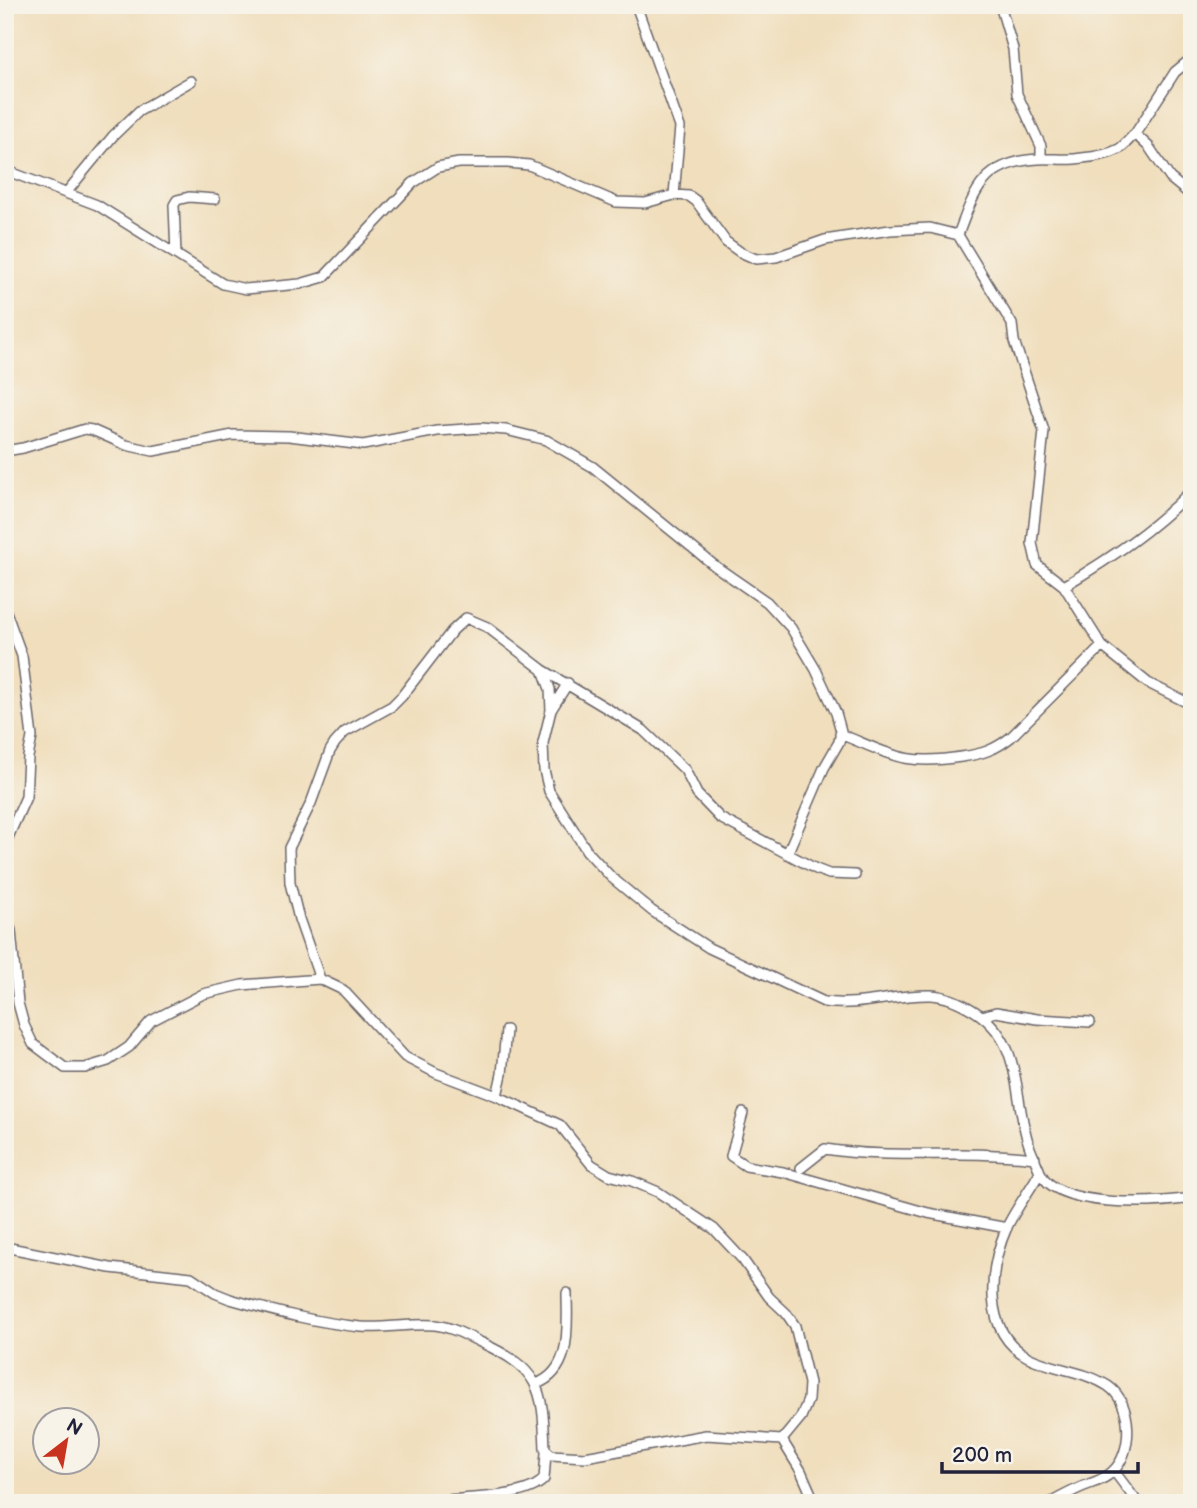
<svg xmlns="http://www.w3.org/2000/svg" width="1197" height="1508" viewBox="0 0 1197 1508" font-family="'Balsamiq Sans',sans-serif">
<style>
.lines{fill:none;stroke-linecap:round;stroke-linejoin:round}
.minor-casing{stroke:#6a6468;stroke-width:12}
.minor{stroke:#fff;stroke-width:9}
</style>
<rect width="100%" height="100%" fill="#f7f3e8"/>
<filter id="ink" filterUnits="userSpaceOnUse"><feTurbulence type="fractalNoise" baseFrequency=".0143" numOctaves="2"/><feDisplacementMap in="SourceGraphic" scale="14" xChannelSelector="R" yChannelSelector="G"/><feConvolveMatrix kernelMatrix="1 2 1 2 8 2 1 2 1" color-interpolation-filters="sRGB"/></filter>
<filter id="wash" filterUnits="userSpaceOnUse"><feTurbulence type="fractalNoise" baseFrequency=".00686" numOctaves="4" result="noise"/><feDisplacementMap in="SourceGraphic" scale="28" xChannelSelector="R" yChannelSelector="G"/><feGaussianBlur stdDeviation="1.57" result="paint"/><feColorMatrix in="noise" values="0 0 0 0 0 0 0 0 0 0 0 0 0 0 0 0 0 1.4 0 .05"/><feComposite in="paint" operator="in"/></filter>
<g filter="url(#wash)">
<rect width="100%" height="100%" fill="#f0debc"/>
</g>
<g filter="url(#ink)">
<g class="lines">
<defs>
<path id="minor" d="M636,5L680,127L674,195
M1000,5L1013,49L1017,94L1041,146V159
M1135,134L1175,72L1192,58
M5,170L97,205L223,284L246,289L300,284L324,277L413,183L438,167L459,163H508L529,165L616,202L645,203L674,195L689,196L696,201L726,242L740,252L756,259L776,257L825,240L890,230L930,228L958,235L1012,324L1014,341L1044,431L1032,543L1037,565L1064,586L1102,646L1148,683L1192,705
M66,193L113,136L139,111L191,81
M958,235C975,189 984,162 1038,159C1053,158 1067,161 1082,158C1094,157 1108,155 1119,149C1125,145 1130,138 1135,134L1149,147L1170,178L1192,196
M176,254L174,205L177,200L189,197L215,199
M5,451L23,448L85,429L92,430L126,445L153,451L233,435L289,436L363,445L437,431L481,428L506,430L546,440L593,467L715,566L767,602L791,628L816,670L836,713L841,731L839,742L824,768L787,854
M1064,586C1111,558 1154,529 1192,490
M5,609L22,656L32,737L28,757L26,797L5,844
M543,670L550,689L551,710
M568,683L551,710L543,743L544,770L549,791L587,851L611,877L652,911L709,948L824,1002C861,1007 894,994 931,995C947,996 962,1003 976,1012C1025,1044 1012,1099 1030,1148C1033,1156 1037,1164 1040,1172C1030,1190 1016,1208 1007,1227C989,1268 981,1332 1028,1357C1054,1370 1083,1370 1108,1386C1133,1403 1134,1453 1112,1472C1104,1480 1094,1482 1084,1486C1072,1491 1061,1497 1050,1503
M840,734C891,754 903,766 961,757C982,754 995,750 1011,737L1102,646
M5,910L11,931L18,1003L24,1025L33,1044L65,1068H85L108,1061L129,1047L151,1021L203,994L242,985L320,979L343,990L405,1057L436,1073L497,1096L560,1125L591,1164L609,1175L632,1181L658,1192L714,1229L743,1260L769,1297L786,1313L795,1326L809,1383L808,1400L801,1417L782,1440
M320,979L299,919L290,883L289,848L311,803L330,751L335,743L345,732L392,706L402,696L452,631L466,618L487,627L543,670L643,730L685,770L697,794L720,818L816,869L829,874L855,875
M982,1016L996,1012L1037,1019L1090,1022
M497,1096L502,1074L506,1030
M743,1113L731,1156L746,1166L783,1172L928,1213L1007,1228
M801,1168L825,1149C895,1160 965,1149 1035,1158
M1040,1172C1057,1210 1157,1203 1192,1198
M5,1247L110,1268L191,1277L215,1293L230,1299C273,1311 317,1323 361,1327C385,1329 410,1323 435,1325C451,1327 466,1335 480,1342C539,1369 543,1386 545,1449L551,1455L585,1457L706,1435L782,1440
M536,1384C573,1371 567,1325 567,1293
M782,1440L801,1471L815,1503
M1114,1471L1138,1503
M445,1500C470,1498 527,1498 544,1479L546,1453"/>
</defs>
<use href="#minor" class="minor-casing"/>
<use href="#minor" class="minor"/>
</g>
</g>
<rect width="1197" height="1508" fill="none" stroke="#f7f3e8" stroke-width="28"/>
<g transform="translate(66 1441) rotate(31)"><circle r="33" fill="#f7f3e8" stroke="#a29fa3" stroke-width="2"/>
<path d="M0-5L12 26L0 18L-12 26Z" fill="#c8321e"/>
<text y="-10" font-size="19" font-weight="bold" text-anchor="middle" fill="#22223b">N</text>
</g>
<path d="M942 1462v10h196v-10" fill="none" stroke="#22223b" stroke-width="3.5"/>
<text x="952" y="1462" font-size="21" fill="#22223b" stroke="#f7f3e8" stroke-width="5" paint-order="stroke">200 m</text>
</svg>
